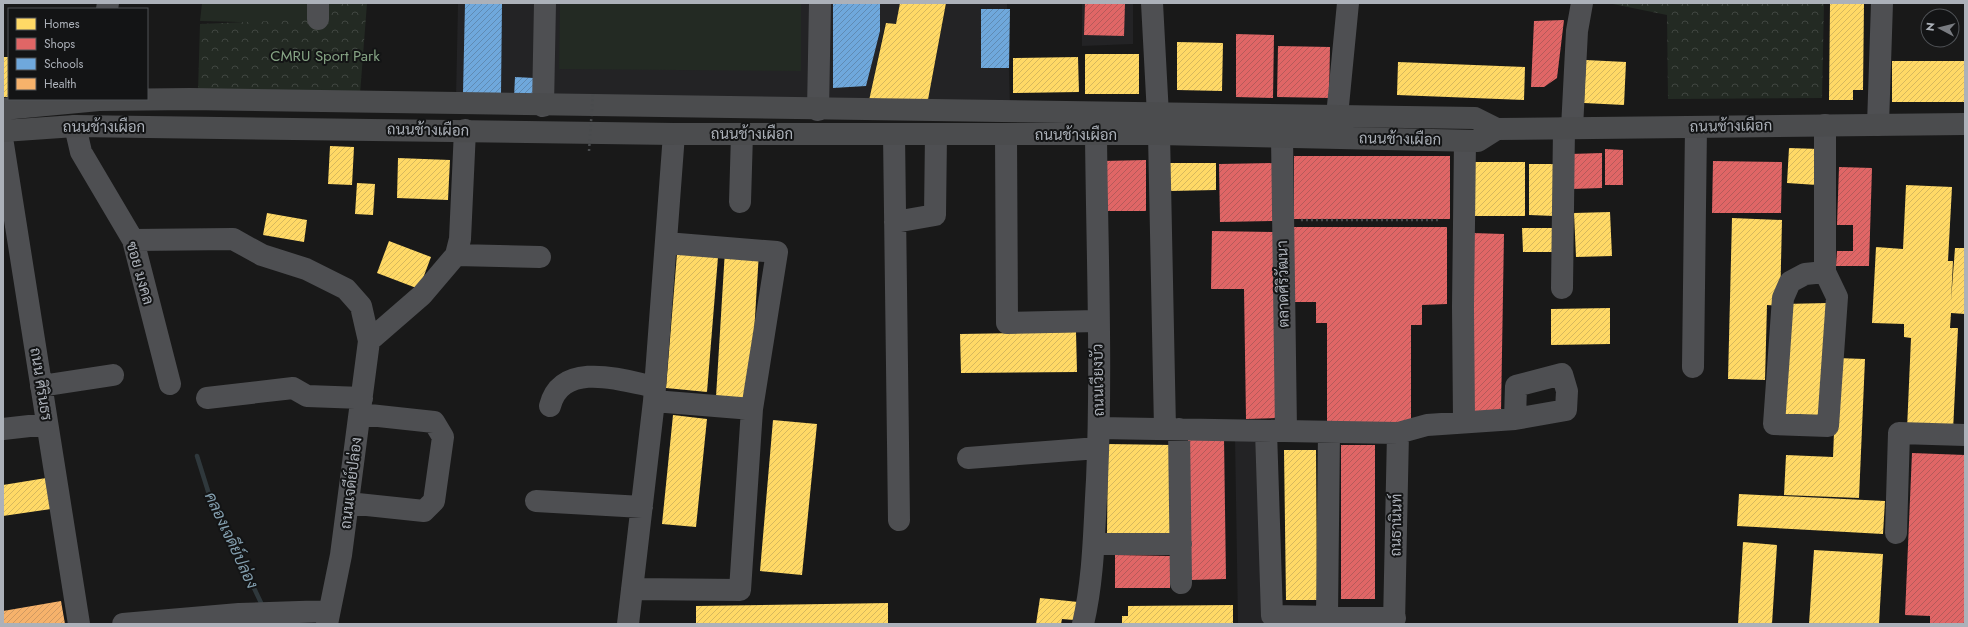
<svg xmlns="http://www.w3.org/2000/svg" width="1968" height="627" viewBox="0 0 1968 627" font-family="Jost,Sarabun,sans-serif">
<style>
.built{fill:#232325}
.grass{fill:#232a23}
.park{fill:url(#park-crowns)}
.homes{fill:url(#homes-hatch)}
.shops{fill:url(#shops-hatch)}
.schools{fill:url(#schools-hatch)}
.health{fill:url(#health-hatch)}
.lines{fill:none;stroke-linecap:round;stroke-linejoin:round}
.stream{stroke:#2f383c;stroke-width:4.5}
.path{stroke:#494b4d;stroke-width:2.5;stroke-dasharray:2 3;stroke-linecap:butt}
.minor{stroke:#4e4f52;stroke-width:22}
.major{stroke:#4b4c4e;stroke-width:22}
.path-bridge{stroke:#494b4d;stroke-width:2.5;stroke-dasharray:2 3;stroke-linecap:butt}
.labels{text-anchor:middle;stroke-width:4;stroke-linejoin:round;paint-order:stroke}
.park-label{font-size:15px;fill:#85a384;stroke:#131415}
.street-label{font-size:15px;fill:#acb1b9;stroke:#131415}
.water-label{font-size:16px;font-style:italic;fill:#85a1b1;stroke:#131415}
</style>
<defs>
<pattern id="park-crowns" width="20" height="18" patternUnits="userSpaceOnUse"><rect width="20" height="18" fill="#232a23"/><path d="M2 6a3 3 0 1 1 6 0M12 15a3 3 0 1 1 6 0" fill="none" stroke="#404641"/></pattern>
<pattern id="homes-hatch" width="6" height="6" patternUnits="userSpaceOnUse"><rect width="6" height="6" fill="#ffd966"/><path d="M-1 1l2-2M0 6l6-6M5 7l2-2" fill="none" stroke="#d6b85d"/></pattern>
<pattern id="shops-hatch" width="6" height="6" patternUnits="userSpaceOnUse"><rect width="6" height="6" fill="#e06666"/><path d="M-1 1l2-2M0 6l6-6M5 7l2-2" fill="none" stroke="#b55a5a"/></pattern>
<pattern id="schools-hatch" width="6" height="6" patternUnits="userSpaceOnUse"><rect width="6" height="6" fill="#6fa8dc"/><path d="M-1 1l2-2M0 6l6-6M5 7l2-2" fill="none" stroke="#608bb3"/></pattern>
<pattern id="health-hatch" width="6" height="6" patternUnits="userSpaceOnUse"><rect width="6" height="6" fill="#f6b26b"/><path d="M-1 1l2-2M0 6l6-6M5 7l2-2" fill="none" stroke="#cf9961"/></pattern>
</defs>
<rect width="100%" height="100%" fill="#191919"/>
<path class="built" d="M458,3H900L896,24H885L868,105L456,98Z
M946,3H1007L1010,107L927,105Z
M1082,3H1133V44L1082,46Z
M1235,438H1260L1263,623L1384,621V624H1238Z"/>
<path class="grass" d="M202,3H316L315,24L200,21Z
M560,3H801V71L559,69Z"/>
<path class="park" d="M318,3H367L360,94L198,92L200,24L317,19Z
M1608,3H1824L1822,98L1668,99L1667,15Z"/>
<path class="homes" d="M900,3H946L927,105H868L886,23L896,24Z
M1830,3H1864L1863,90H1853V100H1829Z
M1177,42L1223,43L1222,91L1177,90Z
M1085,54H1139V94H1085Z
M3,57H9V97H3Z
M1078,57L1079,92L1013,93V58Z
M1586,60L1626,62L1624,105L1584,103Z
M1892,61H1965V102H1892Z
M1398,62L1525,67L1524,100L1397,95Z
M330,146L354,147L352,185L328,184Z
M1789,148L1819,149L1817,185L1787,183Z
M398,158L450,160L448,200L397,198Z
M1472,162H1525V216H1471Z
M1170,163H1216V190L1170,191Z
M1529,164H1554V216L1529,215Z
M357,183L375,184L373,215L355,214Z
M1906,185L1952,187L1948,261H1953L1951,301L1955,248H1965V314L1951,313L1950,328H1958L1953,431L1907,429L1911,338L1904,337V324L1872,323L1876,247L1903,249Z
M1610,212L1612,256L1576,257L1574,213Z
M267,213L307,220L304,242L263,235Z
M1732,218L1782,220L1780,306L1767,305L1765,380L1728,379Z
M1522,228H1554L1555,252H1523Z
M389,241L431,257L419,289L377,273Z
M725,250L759,252L750,399L716,397Z
M677,254L718,257L707,392L666,388Z
M1827,303L1819,417L1780,415L1784,304Z
M1610,308V344L1551,345V309Z
M1076,332L1077,372L961,373L960,334Z
M1837,358L1865,359L1859,498L1784,495L1786,455L1833,457Z
M673,415L707,419L696,527L662,524Z
M773,420L817,424L802,575L760,571Z
M1108,444L1172,445L1170,534H1107Z
M1284,450H1316L1317,600H1286Z
M46,478L51,509L3,516V485Z
M1739,494L1885,501L1883,534L1737,526Z
M1743,542L1777,545L1772,624H1738Z
M1814,550L1883,554L1879,624H1809Z
M1040,598L1078,602L1074,620L1062,619L1061,624H1036Z
M888,603V624H696V606Z
M1233,605V624H1122V616H1128V606Z"/>
<path class="shops" d="M1085,3H1125L1124,36L1084,35Z
M1564,20L1557,78L1544,87H1531L1534,21Z
M1236,34L1274,35L1273,98L1236,97Z
M1278,46L1330,47L1329,98L1277,97Z
M1605,149L1623,150V185H1605Z
M1602,153V188L1571,189L1570,154Z
M1294,156H1450V219H1294Z
M1146,160V211H1102V161Z
M1713,161L1782,162L1781,213H1712Z
M1275,163V221L1220,222L1219,164Z
M1839,167L1872,168L1869,266H1836L1837,251H1853V225H1837Z
M1291,227H1447V304L1422,305V325H1411V422H1327V323H1316V302H1291Z
M1212,231L1274,232L1277,418L1246,419L1244,289H1211Z
M1472,233L1504,234L1501,412H1470Z
M1224,438L1226,579L1190,580L1188,439Z
M1341,445H1375V599H1341Z
M1912,453L1965,455V624H1930V616L1905,615Z
M1115,555L1170,556V588H1115Z"/>
<path class="schools" d="M465,3H502L501,94L463,93Z
M852,3H880V31L866,86L833,88V4Z
M981,9H1010L1009,68H981Z
M515,77L534,78L533,96L514,97Z"/>
<path class="health" d="M61,601L65,624H3V611Z"/>
<g class="lines">
<path class="stream" d="M197,456L208,491L263,607"/>
<path class="path" d="M1301,220H1439"/>
<path class="minor" d="M1152,3L1159,134L1165,429
M107,9L108,3
M318,19V3
M543,106L545,3
M818,110L820,3
M1337,116L1348,3
M1825,125V272L1837,297L1828,426L1774,424L1783,298L1790,282L1805,274L1825,272
M1878,125L1882,3
M75,126L81,152L133,240L170,384
M1572,128L1577,31L1582,3
M894,134L899,520
M1006,135L1007,323L1097,321
M1282,137L1286,431
M3,144L79,624
M740,202L742,134
M895,222L935,215L936,134
M133,240L233,239L262,255L306,269L346,289L361,306L369,341L341,555L327,624
M456,255L540,257
M1562,288L1564,128
M369,341L422,295L456,255L460,239L465,130
M1693,367L1696,127
M41,386L113,375
M207,398L293,388L307,396L362,398
M654,401L752,409
M550,406C562,360 622,380 655,387
M1464,421L1463,307L1465,141
M1099,428L1398,433L1427,425L1515,419L1566,410L1567,391L1562,374L1516,386L1515,419
M3,429L47,424
M1179,429L1181,583
M1266,431L1272,616L1395,618
M968,458L1098,448
M536,501L642,507
M348,503L424,511L434,501L443,437L434,422L360,414
M1896,533L1899,433L1965,435
M1094,544H1181
M632,589L740,590L752,409L777,252L666,243
M1327,617L1329,432
M123,624L239,614L329,611
M628,624L654,401L674,134
M1083,624C1094,577 1094,528 1097,480C1102,365 1097,249 1096,134
M1394,624L1398,433"/>
<path class="major" d="M3,109L99,100L190,99L1475,118L1497,129L1965,124
M3,131L75,126L674,134H1159L1478,141L1497,129"/>
<path class="path-bridge" d="M589,151L593,93"/>
</g>
<g class="labels">
<g class="park-label">
<text x="325" y="61">CMRU Sport Park</text>
</g>
<g class="street-label">
<text transform="translate(1731 126) rotate(-1)" y="5">ถนนช้างเผือก</text>
<text x="104" y="132">ถนนช้างเผือก</text>
<text transform="translate(428 130) rotate(1)" y="5">ถนนช้างเผือก</text>
<text x="752" y="139">ถนนช้างเผือก</text>
<text x="1076" y="140">ถนนช้างเผือก</text>
<text transform="translate(1400 139) rotate(1)" y="5">ถนนช้างเผือก</text>
<text transform="translate(140 273) rotate(74)" y="5">ซอย มงคล</text>
<text transform="translate(1283 284) rotate(-91)" y="5">ตลาดศิริวัฒนา</text>
<text transform="translate(1098 380) rotate(-91)" y="5">ถนนเวียงบัว</text>
<text transform="translate(41 384) rotate(81)" y="5">ถนน ศิรินธร</text>
<text transform="translate(351 483) rotate(-83)" y="5">ถนนเจดีย์ปล่อง</text>
<text transform="translate(1396 525) rotate(-89)" y="5">ถนธานินท์</text>
</g>
<g class="water-label">
<text transform="translate(232 540) rotate(65)" y="6">คลองเจดีย์ปล่อง</text>
</g>
</g>
<rect width="1968" height="627" fill="none" stroke="#acb1b9" stroke-width="8"/>
<rect x="8" y="8" width="140" height="92" fill="#131415" stroke="#505357"/>
<rect x="16" y="18" width="20" height="12" fill="#ffd966" stroke="#505357"/>
<text x="44" y="28" font-size="12" fill="#acb1b9">Homes</text>
<rect x="16" y="38" width="20" height="12" fill="#e06666" stroke="#505357"/>
<text x="44" y="48" font-size="12" fill="#acb1b9">Shops</text>
<rect x="16" y="58" width="20" height="12" fill="#6fa8dc" stroke="#505357"/>
<text x="44" y="68" font-size="12" fill="#acb1b9">Schools</text>
<rect x="16" y="78" width="20" height="12" fill="#f6b26b" stroke="#505357"/>
<text x="44" y="88" font-size="12" fill="#acb1b9">Health</text>
<g transform="translate(1940 28) rotate(277)"><circle r="19" fill="#131415" stroke="#505357"/>
<path d="M0-3L7 15L0 10L-7 15Z" fill="#797c81"/>
<text y="-6" font-size="11" font-weight="bold" text-anchor="middle" fill="#acb1b9">N</text>
</g>
</svg>
